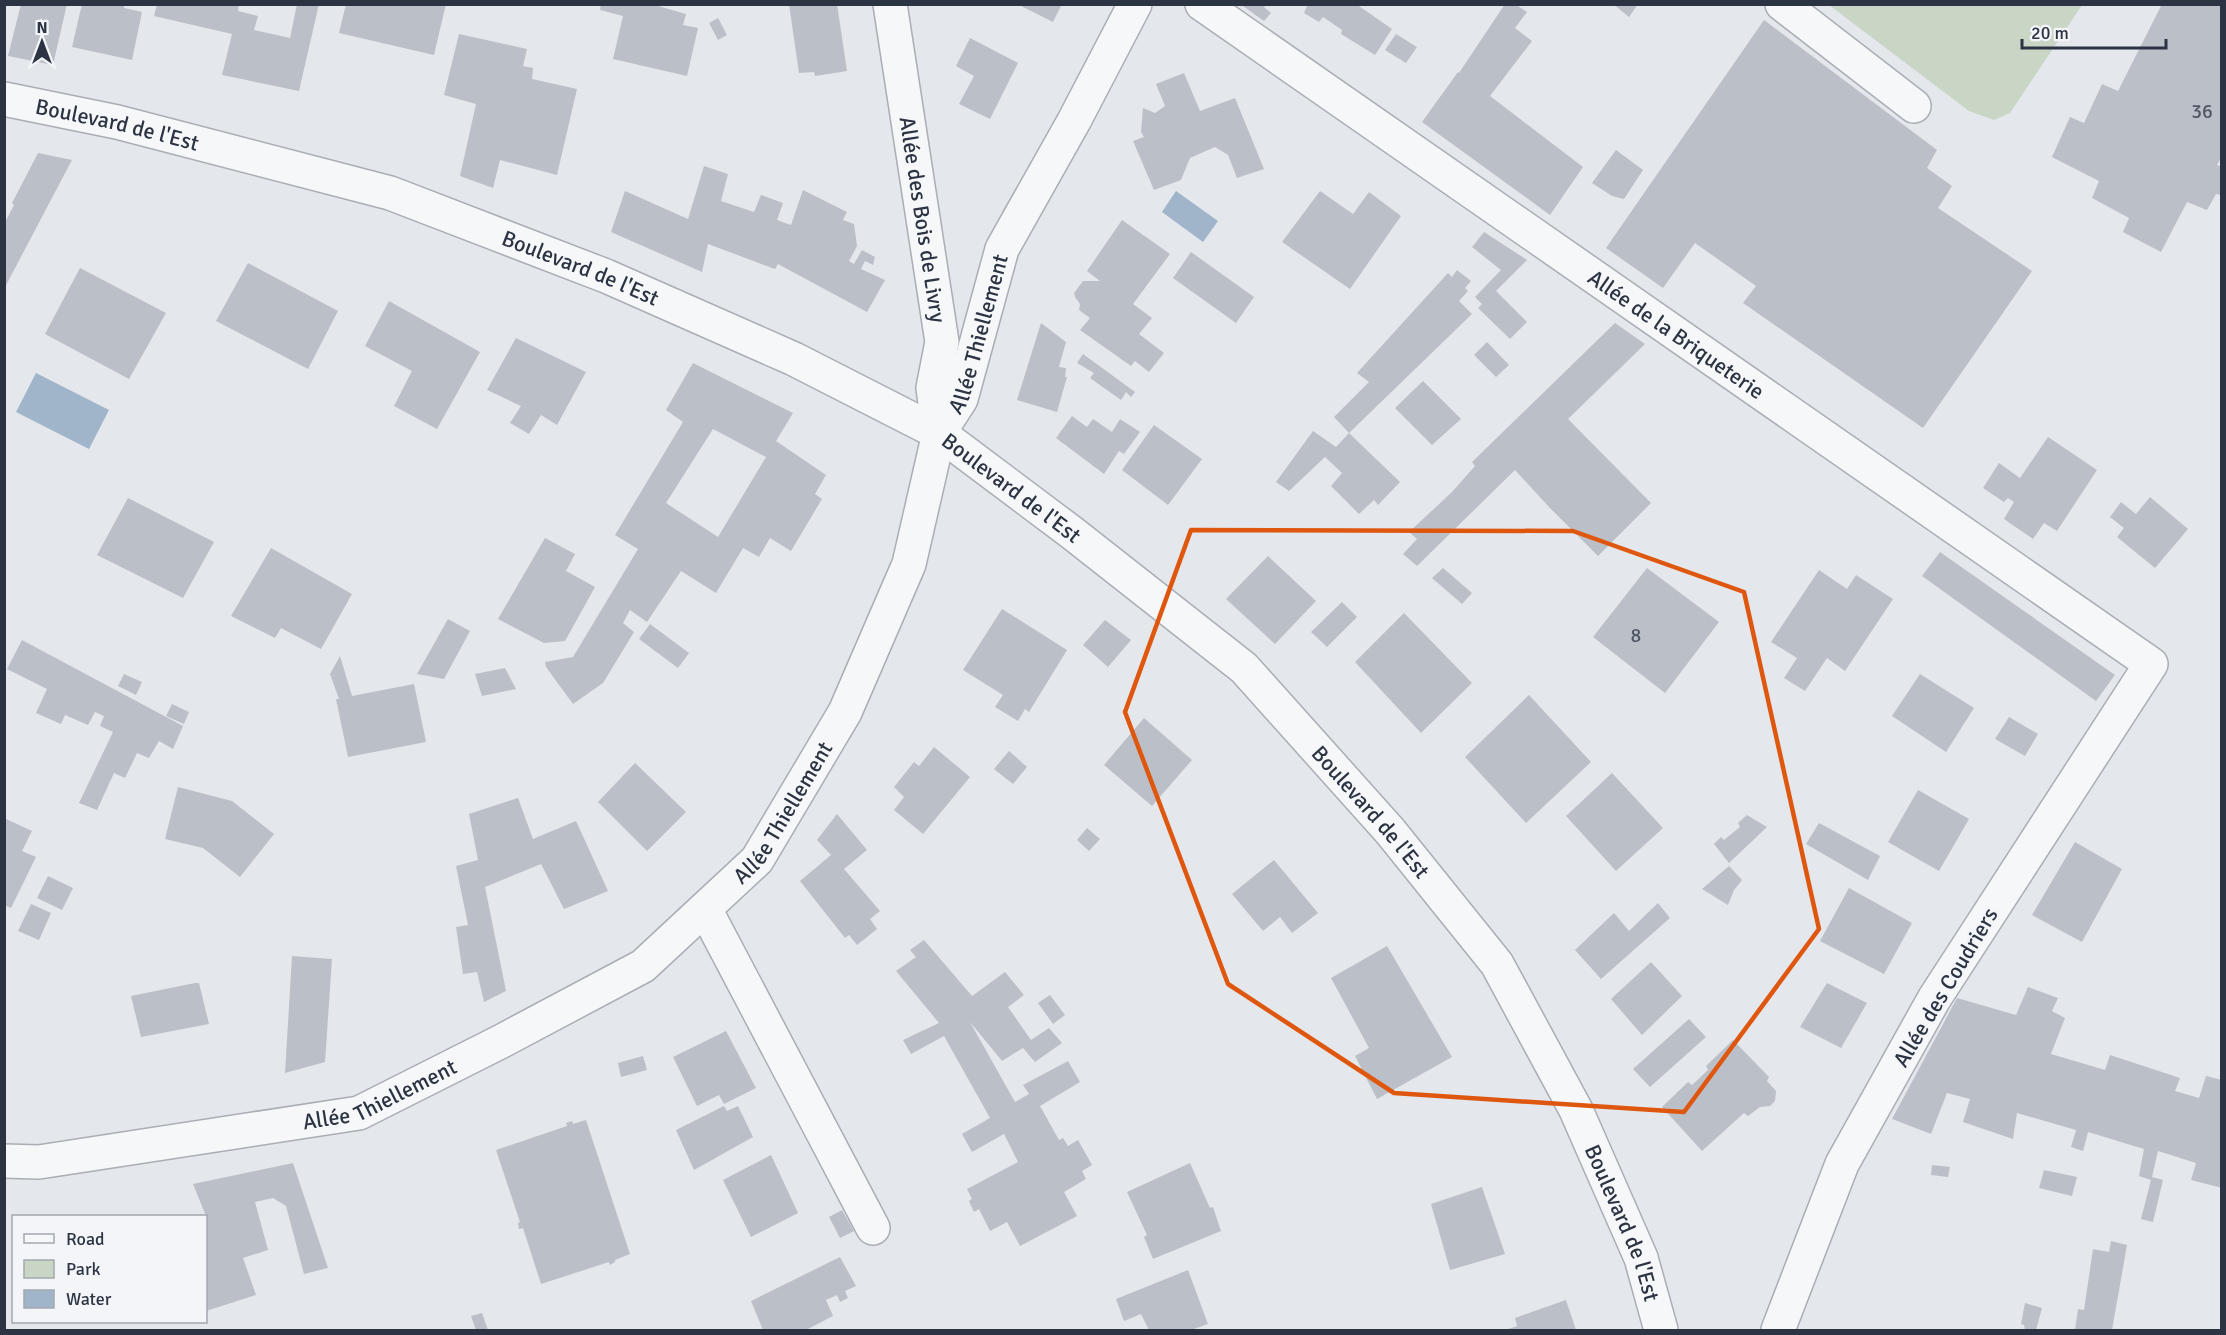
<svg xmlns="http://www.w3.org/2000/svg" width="2226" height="1335" viewBox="0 0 2226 1335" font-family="Signika,sans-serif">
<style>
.green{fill:#c9d5c5}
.water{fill:#a0b4ca}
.building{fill:#bbc0c8;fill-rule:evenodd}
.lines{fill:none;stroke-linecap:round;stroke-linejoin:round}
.minor-casing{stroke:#a9aeb5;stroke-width:36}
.minor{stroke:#f6f7f9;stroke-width:33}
.marked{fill:none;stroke:#df570f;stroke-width:4.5;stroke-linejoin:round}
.labels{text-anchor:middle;stroke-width:5;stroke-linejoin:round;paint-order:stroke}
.number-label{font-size:20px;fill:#505764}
.street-label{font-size:22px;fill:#2c3443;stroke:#f3f5f8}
</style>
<rect width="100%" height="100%" fill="#e4e7eb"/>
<path class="green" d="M1829,5H2082L2010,113L1994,120L1969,111Z"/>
<path class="water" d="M1176,191L1218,221L1203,242L1162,212Z
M36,373L109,410L89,449L16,412Z"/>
<path class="building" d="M21,4H67L53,65L8,56Z
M82,4H124V8L142,12L132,60L72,47Z
M157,4H239L238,11L258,16L254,30L290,38L297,4H319L299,91L222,75L232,34L154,16Z
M346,4H446L434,55L339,33Z
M601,4H651L686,14L683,25L698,28L687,76L613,59L623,16L600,10Z
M789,4H837L847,71L815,76L814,72L799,73Z
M1017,4H1062L1053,22Z
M1240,4H1266L1264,7L1271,13L1264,21Z
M1308,4H1356L1392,29L1375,55L1341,34L1342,30L1323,17L1319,22L1304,13Z
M1505,4H1515L1527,12L1515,28L1532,41L1490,96L1583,167L1550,215L1422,122L1458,72L1459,73Z
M1613,4H1638L1629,17Z
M2162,4H2222V156L2217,165L2222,167V194L2221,195L2216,194L2207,210L2187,202L2161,252L2123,232L2129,218L2092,198L2099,181L2052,157L2070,117L2084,123L2102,84L2118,91Z
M718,18L727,35L718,40L709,23Z
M1764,20L1937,150L1927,168L1952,186L1938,208L2032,271L1923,428L1743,303L1756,286L1695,243L1663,288L1606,248Z
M459,34L527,49L523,66L533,68L532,79L577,89L557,175L500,160L493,188L460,176L476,104L444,95Z
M1396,34L1417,47L1406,63L1385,50Z
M970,38L1018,63L990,119L959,104L974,76L956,66Z
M1184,73L1200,111L1235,98L1264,169L1237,178L1228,155L1215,147L1190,158L1181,180L1154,190L1133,141L1144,137L1141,132L1143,108L1155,113L1165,106L1156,84Z
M1616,150L1643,170L1624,199L1612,196L1592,183Z
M38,153L72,160L4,289V224L14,205L12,203Z
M704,166L728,174L721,201L754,212L761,195L783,203L777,220L791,225L803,190L847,212L843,220L854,224L857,246L849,261L854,264L862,250L875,257L873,265L865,261L861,269L885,280L867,312L778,264L775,269L708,244L702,272L611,232L625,191L688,219Z
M1320,191L1353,214L1369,192L1401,216L1350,289L1282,242Z
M1122,220L1170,254L1133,304L1152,318L1139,334L1164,353L1149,372L1135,361L1131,366L1080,330L1090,318L1079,310L1080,304L1075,297L1074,293L1083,281H1100L1087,271Z
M1484,232L1527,260L1496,291L1527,322L1510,339L1478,308L1482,304L1475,297L1501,270L1472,247Z
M1191,252L1254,297L1236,323L1173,278Z
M248,263L338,311L308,369L216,321Z
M80,268L166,313L129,379L45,334Z
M1457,270L1471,281L1465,288L1468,291L1459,301L1472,314L1349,433L1400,482L1378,505L1374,500L1359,514L1331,486L1342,473L1325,457L1289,491L1276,482L1313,431L1336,447L1349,433L1334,417L1369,382L1357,373L1448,273L1452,277Z
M389,301L480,352L437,429L394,406L412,371L365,346Z
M1041,323L1066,342L1059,367L1066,368L1065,377H1067L1057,412L1017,400Z
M1615,323L1645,344L1568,419L1651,503L1598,556L1549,507L1515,470L1417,566L1403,554L1417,539L1409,532L1452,492L1475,466L1472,462Z
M516,338L586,372L557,425L541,415L529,434L510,423L521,406L487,390Z
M1487,342L1509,365L1496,377L1474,355Z
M1083,354L1135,392L1131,397L1126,392L1121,400L1090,378L1094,373L1077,363Z
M693,363L793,413L776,441L826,475L815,494L822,499L791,551L770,538L759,557L743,548L716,593L681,571L647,622L630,610L623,623L634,632L603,683L573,704L546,667L545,662L573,657L638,549L615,535L683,422L666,410ZM713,429L766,457L718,537L666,503Z
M1423,381L1461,419L1432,445L1395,408Z
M1072,416L1087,427L1093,419L1112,432L1120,419L1140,432L1124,454L1119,451L1104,474L1056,438Z
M1154,425L1202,459L1168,505L1122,470Z
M2048,437L2097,470L2057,531L2044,523L2033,539L2004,519L2014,502L2008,498L2004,502L1983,488L1999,463L2020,478Z
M2150,497L2188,529L2155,568L2117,537L2124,528L2110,517L2121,502L2136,514Z
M128,498L214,542L183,598L97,555Z
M545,538L575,554L566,571L595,587L565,641L544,643L498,619Z
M271,548L352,594L321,649L281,628L275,638L231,616Z
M1940,552L2115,675L2096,701L1922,576Z
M1268,556L1316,601L1275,644L1226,599Z
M1443,568L1472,593L1462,604L1432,578Z
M1647,568L1719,622L1665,693L1593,637Z
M1819,570L1847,589L1856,575L1893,599L1845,671L1827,658L1805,691L1784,678L1797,658L1771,642Z
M1342,602L1357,617L1327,647L1311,632Z
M1002,609L1067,650L1029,712L1025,709L1018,721L995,707L1003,695L963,670Z
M1404,613L1472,683L1421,733L1355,662Z
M448,619L470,631L444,679L417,674Z
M1105,620L1131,640L1108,667L1083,645Z
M650,624L689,653L678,668L639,639Z
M22,640L183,726L173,749L159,741L149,758L137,753L125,778L114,773L97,810L79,803L113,732L100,726L104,716L95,712L88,725L65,715L61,724L36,713L47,689L7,669Z
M340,656L352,696L414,684L426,742L348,757L336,699H339L330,674Z
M505,668L516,689L482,696L475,674Z
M124,674L142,682L136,695L118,686Z
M1920,674L1974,708L1946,752L1892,716Z
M1529,695L1591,762L1526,823L1465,757Z
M172,704L189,712L184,724L166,716Z
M2009,717L2038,734L2025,756L1995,739Z
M1144,718L1192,760L1152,806L1104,765Z
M934,747L970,777L923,834L894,810L904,797L894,787L914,762L919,766Z
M1009,751L1027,767L1013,784L994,769Z
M635,763L686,812L647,851L598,802Z
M1612,773L1663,828L1616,871L1566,816Z
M178,787L232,801L274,834L240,877L203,848L165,839Z
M1918,790L1969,819L1939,871L1888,842Z
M518,798L533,839L576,821L608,891L564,909L541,864L485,887L506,991L484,1002L477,972L463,974L456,927L468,925L456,866L478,860L469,814Z
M837,814L867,850L844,869L880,911L870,919L877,929L857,945L849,935L845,938L800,881L831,855L817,840Z
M1747,815L1767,827L1729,863L1714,844L1721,837L1724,840L1740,827L1738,823Z
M4,818L32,831L22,851L36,857L11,908L4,905Z
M1819,823L1880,856L1868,880L1806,844Z
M1087,828L1100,839L1089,851L1077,840Z
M2075,842L2122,869L2082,942L2032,915Z
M1274,860L1318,913L1292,933L1280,917L1263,931L1232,894Z
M1729,866L1742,880L1734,890L1728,905L1702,889Z
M48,876L73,888L62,910L37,898Z
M1849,888L1912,923L1884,974L1820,941Z
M1658,903L1670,918L1601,979L1575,950L1614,913L1629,931Z
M31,904L51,913L39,940L18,931Z
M924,940L972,996L1005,972L1024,995L1008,1007L1031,1040L1049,1028L1062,1043L1035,1062L1023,1048L1002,1061L970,1022L1015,1102L1029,1094L1023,1085L1068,1061L1080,1082L1040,1106L1059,1140L1063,1138L1068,1146L1078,1140L1092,1165L1082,1171L1086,1179L1064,1192L1077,1216L1020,1246L1007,1222L990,1231L979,1209L974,1212L969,1201L972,1199L967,1189L1018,1162L1004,1134L972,1152L962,1134L990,1118L944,1036L911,1054L903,1040L939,1023L896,971L916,957L910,950Z
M1387,946L1452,1057L1377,1099L1355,1056L1369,1048L1331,978Z
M292,956L332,959L325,1062L285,1073Z
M1651,962L1682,996L1642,1035L1611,999Z
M195,983H199L209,1024L141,1037L131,996Z
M1827,983L1867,1003L1841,1048L1800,1027Z
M2028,987L2058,998L2052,1011L2065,1018L2051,1054L2105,1070L2110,1055L2180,1078L2175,1091L2199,1098L2206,1076L2222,1080V1188L2191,1180L2196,1163L2158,1151L2152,1177L2163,1180L2153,1222L2141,1219L2151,1180L2139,1176L2144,1149L2088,1132L2083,1151L2071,1147L2076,1130L2017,1113L2013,1139L1963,1122L1970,1099L1947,1093L1931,1134L1892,1119L1957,998L2016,1015Z
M1050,995L1065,1015L1053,1024L1038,1003Z
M1689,1019L1706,1037L1650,1087L1633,1069Z
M726,1031L756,1088L724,1104L719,1095L697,1106L673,1057Z
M1733,1040L1769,1077L1767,1081L1776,1091L1775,1101L1770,1106L1760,1107L1748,1116L1744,1113L1702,1151L1662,1107L1688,1082L1692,1085L1708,1070L1706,1066Z
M643,1056L647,1070L621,1077L618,1063Z
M724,1106L727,1111L738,1106L753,1137L694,1170L676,1130Z
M586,1120L630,1254L615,1260V1262L610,1265L609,1262L541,1284L523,1228L519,1229L518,1223L520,1222L496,1150L567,1126L566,1123L572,1121L573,1124Z
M771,1155L798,1213L751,1237L723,1180Z
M293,1163L328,1268L304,1274L286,1206L273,1198L255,1202L268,1250L243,1258L256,1295L206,1311V1216L193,1184Z
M1190,1163L1210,1208L1213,1207L1221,1231L1153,1259L1144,1237L1147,1235L1127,1192Z
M1932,1165L1950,1167L1948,1177L1931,1175Z
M2044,1170L2077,1177L2072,1196L2039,1188Z
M1482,1187L1505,1254L1450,1270L1431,1204Z
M842,1210L854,1231L840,1238L829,1217Z
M2111,1241L2127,1245L2112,1330H2075L2078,1309L2084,1310L2093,1249L2109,1252Z
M840,1257L856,1286L845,1291L848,1298L840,1302L837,1295L826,1300L833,1316L806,1330H763L751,1301Z
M1188,1270L1208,1324L1191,1330H1149L1141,1314L1124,1321L1116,1299Z
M1566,1300L1576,1330H1505L1517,1326L1515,1318Z
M2025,1303L2042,1308L2036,1330H2025L2024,1325L2021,1324Z
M482,1313L488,1330H476L471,1316Z"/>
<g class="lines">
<defs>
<g id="minor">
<path id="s1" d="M890,4L942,342L933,388L939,433"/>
<path id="s2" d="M1202,4L2151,664L1934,999L1842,1164L1778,1330"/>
<path d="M1782,4L1914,106"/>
<path id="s3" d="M4,99L117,122L390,193L606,276L794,359L939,433L1071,532L1244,668L1390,831L1497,964L1576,1110L1641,1258L1661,1330"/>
<path d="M705,909L873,1228"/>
<path id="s4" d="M4,1161L39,1162L359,1113L500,1042L643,966L757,860L845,712L909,564L939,433L961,399L1002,249L1074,121L1135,4"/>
</g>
</defs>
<use href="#minor" class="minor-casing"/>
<use href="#minor" class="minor"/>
</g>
<path class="marked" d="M1191,530L1573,531L1744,592L1819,929L1684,1112L1394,1093L1228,984L1125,712Z"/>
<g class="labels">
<g class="number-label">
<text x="2202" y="118">36</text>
<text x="1636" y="642">8</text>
</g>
<g class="street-label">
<text dy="8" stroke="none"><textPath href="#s3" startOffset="116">Boulevard de l'Est</textPath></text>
<text dy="8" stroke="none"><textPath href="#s1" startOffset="218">Allée des Bois de Livry</textPath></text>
<text dy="8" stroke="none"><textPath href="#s3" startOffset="602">Boulevard de l'Est</textPath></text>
<text dy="8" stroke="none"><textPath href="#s4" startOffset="1410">Allée Thiellement</textPath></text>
<text dy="8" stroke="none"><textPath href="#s2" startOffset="578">Allée de la Briqueterie</textPath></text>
<text dy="8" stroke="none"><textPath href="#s3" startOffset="1088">Boulevard de l'Est</textPath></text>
<text dy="8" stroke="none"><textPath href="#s4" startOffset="888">Allée Thiellement</textPath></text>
<text dy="8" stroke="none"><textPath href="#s3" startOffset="1574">Boulevard de l'Est</textPath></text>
<text transform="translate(1945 987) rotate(-59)" y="8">Allée des Coudriers</text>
<text dy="8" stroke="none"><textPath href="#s4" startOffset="384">Allée Thiellement</textPath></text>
<text dy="8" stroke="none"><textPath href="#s3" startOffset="2060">Boulevard de l'Est</textPath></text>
</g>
</g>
<rect width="2226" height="1335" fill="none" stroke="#2c3443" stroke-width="12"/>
<rect x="12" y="1215" width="195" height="108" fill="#f3f5f8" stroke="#a3a8b0" stroke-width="1.5"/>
<rect x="24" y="1234" width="30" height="9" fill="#f6f7f9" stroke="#a3a8b0" stroke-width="1.5"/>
<text x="66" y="1245" font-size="18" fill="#2c3443">Road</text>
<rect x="24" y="1260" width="30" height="18" fill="#c9d5c5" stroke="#a3a8b0" stroke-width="1.5"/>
<text x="66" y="1275" font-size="18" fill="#2c3443">Park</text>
<rect x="24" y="1290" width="30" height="18" fill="#a0b4ca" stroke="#a3a8b0" stroke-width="1.5"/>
<text x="66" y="1305" font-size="18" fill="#2c3443">Water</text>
<g transform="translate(42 42)" stroke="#f3f5f8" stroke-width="4.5" paint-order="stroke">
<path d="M0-4.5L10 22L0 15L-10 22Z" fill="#2c3443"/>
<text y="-9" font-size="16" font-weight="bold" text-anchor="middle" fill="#2c3443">N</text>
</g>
<path d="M2022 39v9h144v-9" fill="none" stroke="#2c3443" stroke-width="3"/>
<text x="2031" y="39" font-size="18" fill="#2c3443" stroke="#f3f5f8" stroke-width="4.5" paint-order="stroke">20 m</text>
</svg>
